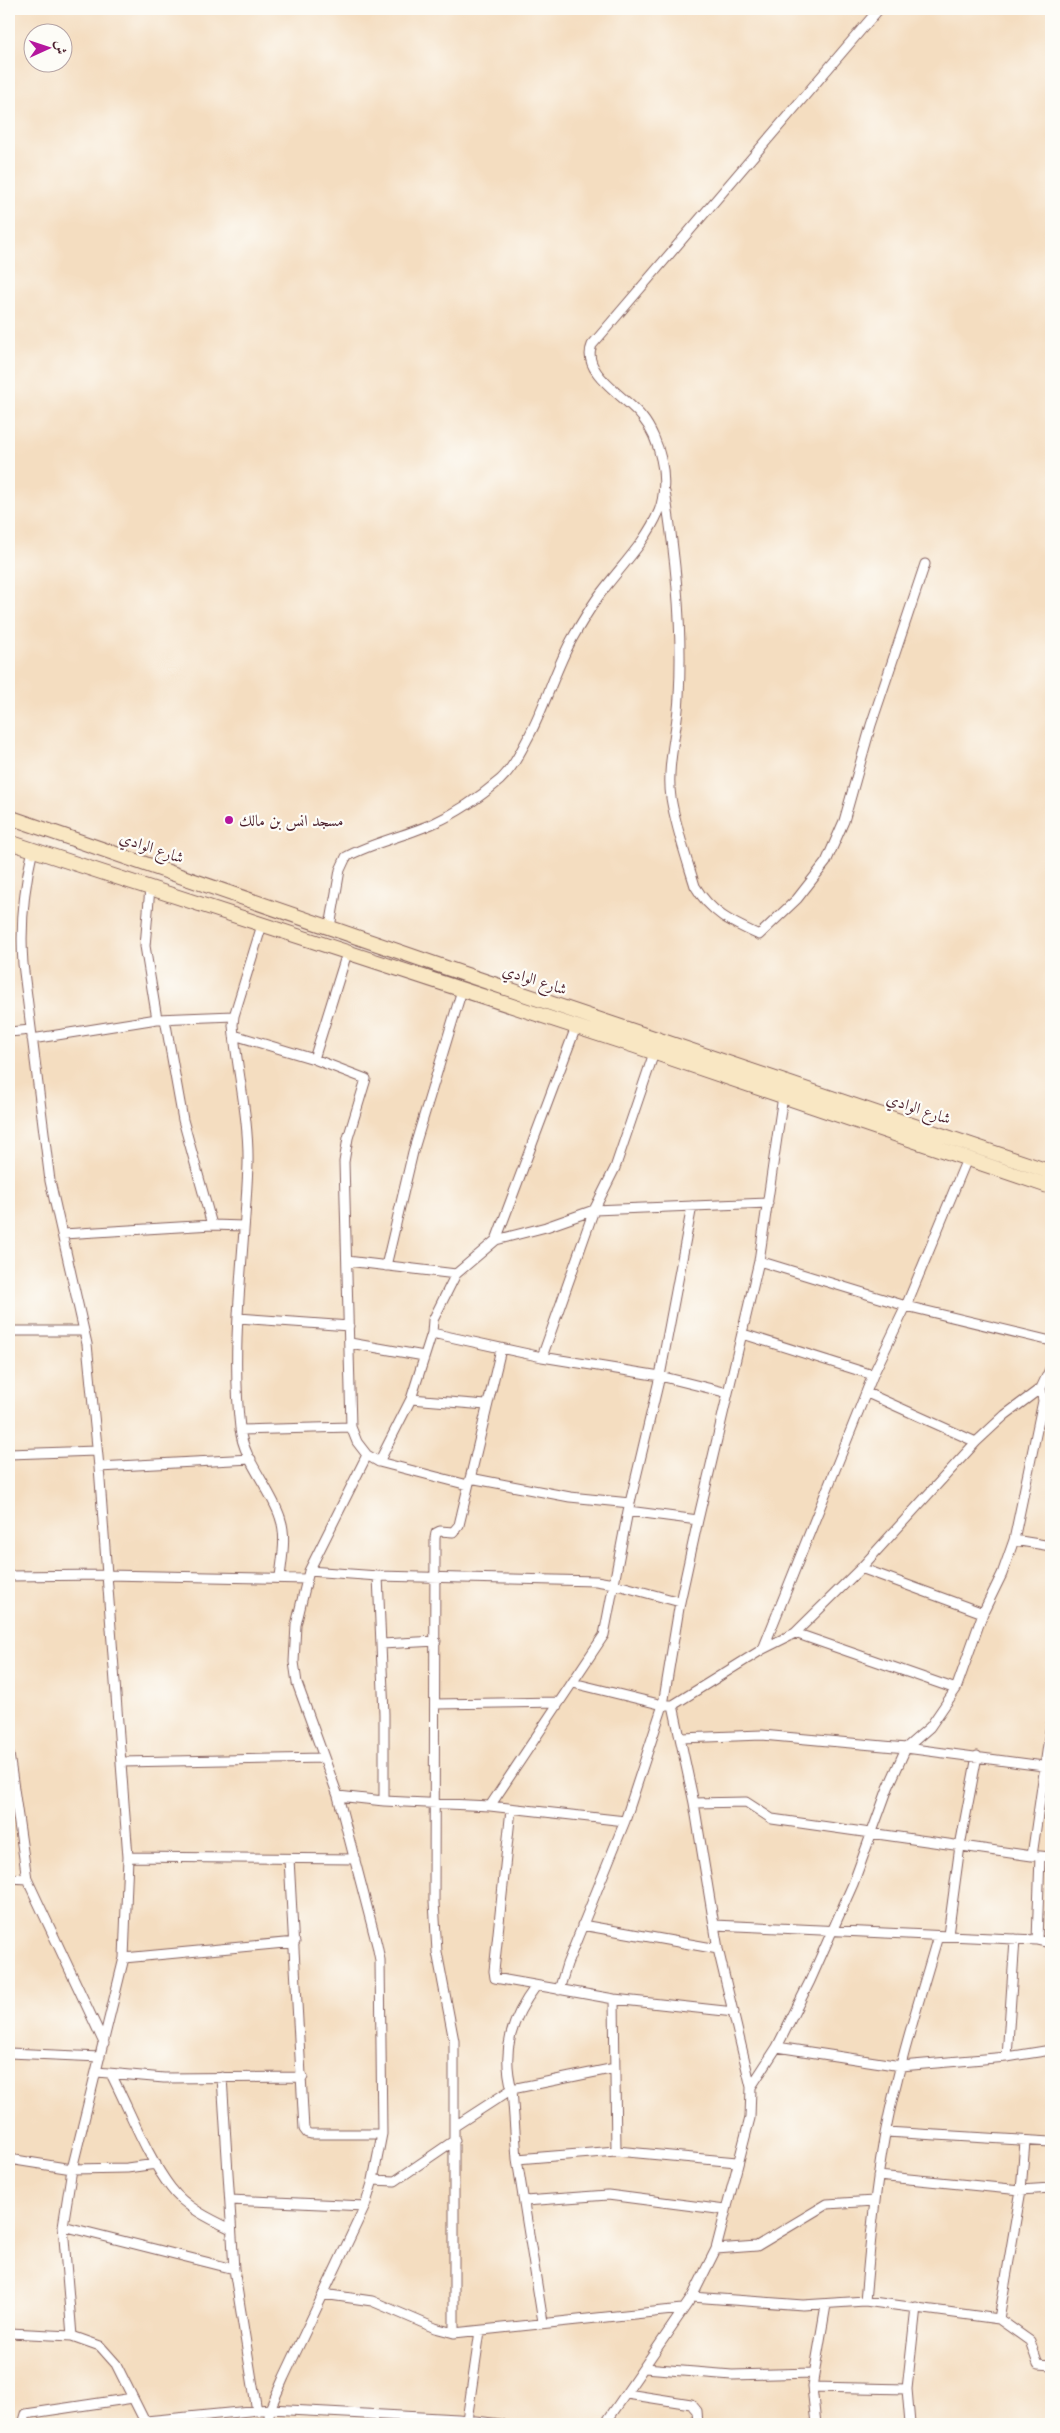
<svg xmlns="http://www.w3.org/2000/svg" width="1060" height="2433" viewBox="0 0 1060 2433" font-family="'Libre Caslon Text',Amiri,serif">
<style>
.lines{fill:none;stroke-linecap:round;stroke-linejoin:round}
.minor-casing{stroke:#86625f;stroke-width:11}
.secondary-casing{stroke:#86625f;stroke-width:16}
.minor{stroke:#fff;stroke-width:9}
.secondary{stroke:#f9e7c3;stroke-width:14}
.poi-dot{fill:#b5179e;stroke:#fdfcf7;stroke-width:2}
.labels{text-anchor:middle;stroke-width:4.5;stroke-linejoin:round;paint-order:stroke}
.poi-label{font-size:16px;fill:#4a1f2b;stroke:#fdfcf7;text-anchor:start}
.street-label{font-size:16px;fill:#4a1f2b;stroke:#fdfcf7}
</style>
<rect width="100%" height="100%" fill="#fdfcf7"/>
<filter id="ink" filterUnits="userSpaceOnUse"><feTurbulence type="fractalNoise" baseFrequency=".02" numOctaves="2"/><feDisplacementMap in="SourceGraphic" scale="10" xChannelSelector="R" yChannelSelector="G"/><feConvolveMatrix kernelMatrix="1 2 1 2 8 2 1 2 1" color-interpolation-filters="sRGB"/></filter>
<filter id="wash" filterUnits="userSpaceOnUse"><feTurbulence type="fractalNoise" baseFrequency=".0096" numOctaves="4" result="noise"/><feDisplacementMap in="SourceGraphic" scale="20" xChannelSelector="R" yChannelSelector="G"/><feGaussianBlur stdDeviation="1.12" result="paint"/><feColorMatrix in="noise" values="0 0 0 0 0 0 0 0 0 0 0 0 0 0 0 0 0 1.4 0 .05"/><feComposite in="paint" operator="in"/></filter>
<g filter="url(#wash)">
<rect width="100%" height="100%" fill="#f4ddc0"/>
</g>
<g filter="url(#ink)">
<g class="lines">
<defs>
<path id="minor" d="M665,492C676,560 683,627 679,696C678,729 666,765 671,798C676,828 686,857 695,886C711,913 731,922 759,935L797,899L826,862L844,821L871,725L925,564
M150,888L145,946L157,1019
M262,925L234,1016L233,1025C237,1071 249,1117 248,1164C245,1251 230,1341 240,1428C243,1460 270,1487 280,1517C287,1536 282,1558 280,1577
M330,927L340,870L346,857C373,842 406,836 434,823C459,812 480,797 500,780C513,768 521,751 529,736C546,704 555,670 572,639C580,625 589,610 598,597C619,568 645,544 659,511C665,496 665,475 661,459C658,445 651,428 642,417C627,397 580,373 592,345L879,9
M165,1019L183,1120L212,1225
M9,1032L31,1030
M234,1035L314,1059L366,1079L348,1138L344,1162L351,1427L357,1442L367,1455
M32,1039L157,1019L234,1016
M314,1059L347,953
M63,1234L212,1225L244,1226
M496,1240L546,1227L594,1210L768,1203
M347,1261L456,1274
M759,1261L906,1306L1051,1341
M386,1266L413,1152L462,990
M239,1318L349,1326
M9,1331H84
M432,1333L542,1357L660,1376L728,1393
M743,1334L873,1375
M350,1343L424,1356
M542,1357L594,1210L615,1168L654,1053
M867,1393L976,1442
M411,1399L486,1405
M240,1430L351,1427
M9,1454L96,1451
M379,1462L468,1485
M99,1467L251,1459
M470,1478L570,1497L630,1503
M628,1511L698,1520
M1014,1540L1051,1546
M861,1568L983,1613
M309,1571L378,1576L596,1581L614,1584L680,1602
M9,1576L106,1575L307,1579
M378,1576L384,1714V1801
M795,1633L956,1689
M382,1644L436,1641
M763,1649L873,1375L906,1306L967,1159
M435,1704L558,1702
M673,1705L763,1649L795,1633L861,1568L976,1442L1005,1415L1041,1388
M681,1738L762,1735L906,1748L1051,1767
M9,1754L27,1879L104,2043
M122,1762L324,1758
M338,1796L384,1801L490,1806L625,1821
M694,1803L746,1802L772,1819L1032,1856
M490,1806L604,1635L628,1511L660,1376L692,1206
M511,1809L494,1971L495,1978L614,1999L734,2012
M1040,1856L1051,1857
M128,1857L355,1859
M289,1859L304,2129L307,2133L311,2134H382
M9,1878L27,1879
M582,1925L718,1949
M714,1925L1037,1940L1051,1943
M948,1935L960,1846L977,1756
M1037,1940L1040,1856H1032L1051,1724
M124,1958L295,1942
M559,1990L567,1964L625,1821L663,1705L573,1683
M614,1999L616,2151
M777,2047L901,2066L1007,2057L1051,2050
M9,2053L100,2057
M1007,2057L1015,1939
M97,2072L164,2078L303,2077
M111,2074C129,2109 147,2157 171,2188C185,2207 210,2219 231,2229
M222,2077L234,2269L257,2411
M751,2087L777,2047L810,1981L853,1884L888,1788L906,1748L930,1727L956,1689L983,1613L1002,1574L1014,1540L1043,1401L1041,1388L1051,1367
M455,2126L512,2089C501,2050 512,2018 536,1986
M886,2132L1051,2142
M9,2159L72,2169L124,1958L128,1857L99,1467L87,1344L50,1181L23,964C20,924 24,887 33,849
M517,2159L616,2151L737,2162
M878,2176L1021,2190L1051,2188
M373,2180L395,2181L455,2140
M230,2200L365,2206
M525,2201L608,2195L725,2210
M63,2226L234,2269
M716,2249L757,2246L827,2204L874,2201
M323,2294L372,2301L435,2328L454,2333L682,2309
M692,2297L803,2305L865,2301L999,2319L1030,2341L1038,2364L1051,2365
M865,2301C870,2245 875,2189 885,2134C898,2067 919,2001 938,1936
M999,2319L1021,2190L1025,2142
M543,2322L517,2159L512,2089L615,2068
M9,2333L72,2336L63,2226L72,2169L127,2168L156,2164
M454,2333V2041L437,1952L434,1902L435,1538L436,1533L440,1531L453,1532L459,1525L501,1349
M72,2336L100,2346L116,2364L146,2424
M645,2368L732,2375L813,2373
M812,2387L907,2389
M627,2394L691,2404L697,2411L698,2424
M467,2420L480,2331
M146,2421L270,2409L458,2419L501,2424
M23,2424L26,2414L133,2398
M268,2424L270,2409L284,2377L365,2206L373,2180L382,2134L380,1960L377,1945L338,1796L297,1683L294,1662L296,1625L309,1571L367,1455L379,1462L411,1399L432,1333L433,1320L456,1274L496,1240L576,1027
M605,2424L692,2297L716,2249L750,2118L751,2087L718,1949L694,1803L673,1705H663L680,1602L698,1520L759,1261L783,1096
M816,2424L812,2387L826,2305
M910,2424L907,2389L916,2307"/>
<path id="secondary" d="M9,817L464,974L1051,1172
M9,842L635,1046L1051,1187"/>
</defs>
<use href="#minor" class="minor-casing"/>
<use href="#secondary" class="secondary-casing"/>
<use href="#minor" class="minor"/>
<use href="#secondary" class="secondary"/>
</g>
</g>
<circle class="poi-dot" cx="229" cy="820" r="5"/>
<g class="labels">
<g class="poi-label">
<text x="239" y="826">مسجد انس بن مالك</text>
</g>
<g class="street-label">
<text transform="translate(152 847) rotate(19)" y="6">شارع الوادي</text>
<text transform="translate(535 979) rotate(18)" y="6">شارع الوادي</text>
<text transform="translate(919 1108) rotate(19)" y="6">شارع الوادي</text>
</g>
</g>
<rect width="1060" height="2433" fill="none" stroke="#fdfcf7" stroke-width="30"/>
<g transform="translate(48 48) rotate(87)"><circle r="24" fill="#fdfcf7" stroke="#b5a4a5"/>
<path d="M0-4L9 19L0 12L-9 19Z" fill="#b5179e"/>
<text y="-8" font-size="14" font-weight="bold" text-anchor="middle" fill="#4a1f2b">ش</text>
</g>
</svg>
